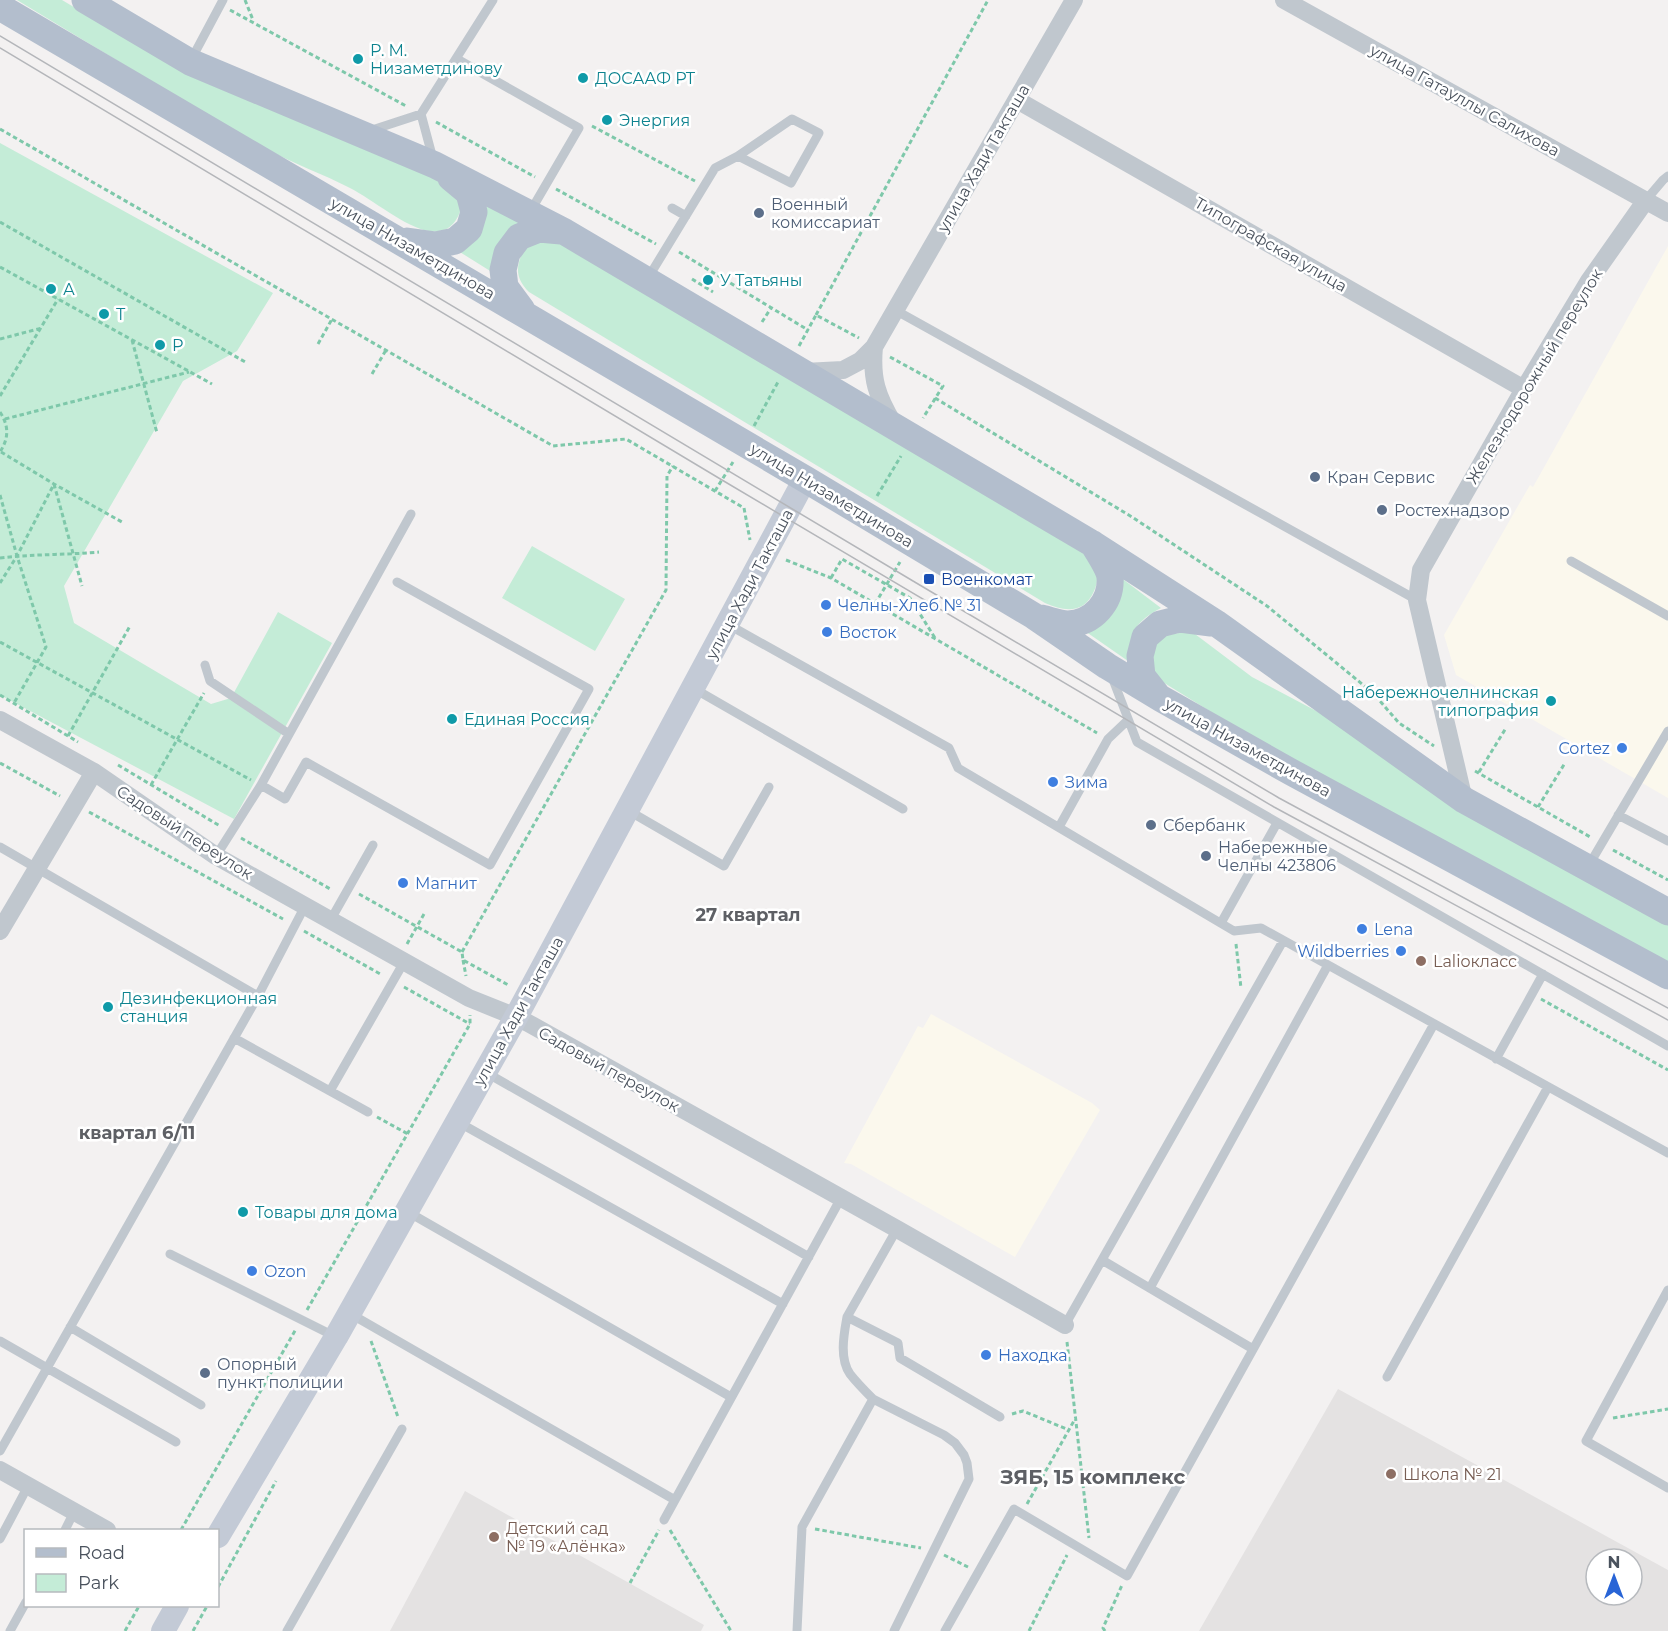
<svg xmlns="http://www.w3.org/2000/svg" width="1668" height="1631" viewBox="0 0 1668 1631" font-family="Montserrat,sans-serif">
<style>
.commercial{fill:#fbf8ed}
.education{fill:#e4e2e2;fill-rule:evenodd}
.green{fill:#c4ecd7}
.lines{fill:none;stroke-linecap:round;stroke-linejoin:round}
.path{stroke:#7ec8aa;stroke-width:3;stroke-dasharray:4.5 3;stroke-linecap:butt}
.lane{stroke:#c0c7ce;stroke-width:9}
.street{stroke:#c0c7ce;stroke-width:18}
.secondary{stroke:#c3cad6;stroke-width:24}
.primary{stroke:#b3becd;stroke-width:27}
.tram{stroke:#b4b6ba;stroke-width:1.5}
.culture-dot{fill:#0f9aa8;stroke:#fff;stroke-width:2}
.service-dot{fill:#5c6f8a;stroke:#fff;stroke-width:2}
.transit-dot{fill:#1a4fb4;stroke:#fff;stroke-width:2}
.shop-dot{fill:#3f7fe0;stroke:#fff;stroke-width:2}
.education-dot{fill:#8d6e63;stroke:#fff;stroke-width:2}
.labels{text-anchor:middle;stroke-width:5;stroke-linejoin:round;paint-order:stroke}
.culture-label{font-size:16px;fill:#0d838f;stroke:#fff;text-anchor:start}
.street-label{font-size:16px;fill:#4a525d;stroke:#fff}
.service-label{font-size:16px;fill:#4e5e75;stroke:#fff;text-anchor:start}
.transit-label{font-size:16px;fill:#164399;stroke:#fff;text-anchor:start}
.shop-label{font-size:16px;fill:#366cbe;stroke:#fff;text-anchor:start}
.education-label{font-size:16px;fill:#785e54;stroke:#fff;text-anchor:start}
.neighbourhood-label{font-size:18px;font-weight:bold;fill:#5e6065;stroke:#fff}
.quarter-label{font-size:20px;font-weight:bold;fill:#5e6065;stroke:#fff}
</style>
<rect width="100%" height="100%" fill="#f3f1f1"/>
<path class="commercial" d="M1668,246V798L1456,675L1444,635L1530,485L1533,487Z
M931,1014L1092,1103L1100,1110L1015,1257L851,1164L844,1163L918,1026L923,1028Z"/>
<path class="education" d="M1338,1389L1668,1570V1631H1199ZM1596,1559H1632V1595H1596Z
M465,1491L704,1625L701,1631H390Z"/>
<path class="green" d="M17,0H62L168,63L445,179L463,203C458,220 451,234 429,231C406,228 372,199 350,188C323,174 294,164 267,149C183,101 100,50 17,0Z
M0,143L273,293L237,351L183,381L64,586L74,623L211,704L231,698L278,612L332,643L234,819L0,695Z
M485,199L526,219L495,274L455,249Z
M550,237L1087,554C1090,560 1094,566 1096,572C1098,578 1097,585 1094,591C1084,614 1065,612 1045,603L529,292C514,277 516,265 525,247Z
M532,546L625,599L595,651L502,598Z
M1120,577L1161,608C1135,622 1130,632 1128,661L1082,629Z
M1191,631L1252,677L1322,714L1668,925V963L1250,736L1153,676L1152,651L1161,636Z"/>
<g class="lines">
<path class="path" d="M245,0L253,20
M230,10L406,106
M436,122L535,177
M592,126L695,181
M0,129L553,446L626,439L744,508L750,540
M556,189L656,244
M0,222L247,363
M679,252L808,330
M0,267L212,384
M692,279L713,292
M816,315L988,0
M762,322L771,308
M0,339L42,328
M132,340L157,433
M318,344L332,319
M799,346L816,315L859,338
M890,357L943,386L923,418
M372,374L386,350
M0,396L58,299
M935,398L1132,517L1267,606L1373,693L1399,723L1434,746
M0,412C9,426 9,438 0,452
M5,419L189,372
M754,426L778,382
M1,452L54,484L122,522
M54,484L82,586
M715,491L733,462
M0,495L17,556L46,647L14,703
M877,496L901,456
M0,558C33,554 66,555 99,552
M786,560L831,578L1097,733
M831,578L842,559L910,598L935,638
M0,583L17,556L54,484
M875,604L900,562
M0,642L251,780
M0,695L78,742
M68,736L130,626
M0,763L60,796
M118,765L220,826
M1475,771L1592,838
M1479,772L1506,728
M151,785L204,693
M1538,807L1565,763
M89,812L283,919
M241,838L332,890
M1613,850L1668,880
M359,894L462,952L463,960L510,986
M304,931L382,975
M407,944L424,914
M1236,944L1241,988
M462,952L666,590L667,476L673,466
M463,960L466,976
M404,987L470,1024
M1541,999L1668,1070
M377,1117L408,1134
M307,1310L470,1024V1015
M371,1341L398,1417
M1067,1342L1089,1538
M1012,1414L1023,1411L1069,1430
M1613,1418L1668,1409
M1027,1504L1075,1419
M815,1529L921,1548
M181,1530L296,1329
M670,1530L731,1631
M944,1555L968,1567
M630,1583L659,1530
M218,1587L276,1481
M125,1631L139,1606
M193,1631L207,1606
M1029,1631L1067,1555
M1105,1631L1103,1628L1122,1585"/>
<path class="lane" d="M457,59L579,128L530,212
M191,60L223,0
M369,131L421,114
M433,159L421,114L493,0
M1646,200L1663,180L1668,176
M672,208L686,216
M648,278L715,168L738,156L791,183L819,133L792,119L738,156
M895,310L1417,600
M1571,561L1668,616
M729,625L949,748L958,768L1234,931L1261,928L1668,1153
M205,665L210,681L289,734
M1112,677L1137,742L1668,1046
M693,688L903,809
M261,785L285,799L306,762L490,865L589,689L397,582
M629,811L724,866L769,787
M1618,815L1668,841
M1059,827L1108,739L1128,720
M0,847L258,996
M216,856L261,785L411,514
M1589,865L1668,731
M330,921L373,845
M1221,923L1277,823
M234,1038L368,1112
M1496,1059L1543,974
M485,1072L809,1257
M330,1091L404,962
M458,1122L783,1304
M408,1212L731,1397
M897,1229L847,1317L898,1343L900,1358L1000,1417
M170,1254L336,1337
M1102,1260L1253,1349
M1150,1288L1328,965
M1668,1290L1586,1441L1668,1488
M349,1313L675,1500
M1065,1325L1283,941
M70,1327L201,1405
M0,1341L176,1442
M1387,1377L1548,1087
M873,1399L944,1435L955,1443L964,1455L967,1463L969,1479L894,1631
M0,1451L258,996L305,906
M664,1520L841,1198
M65,1530L74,1512
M0,1539L28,1486
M10,1631L26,1602
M287,1631L402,1429
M797,1631L802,1527L873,1399C865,1391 857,1383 850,1374C839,1358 844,1334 847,1317
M945,1631L1014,1509L1127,1576L1434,1024"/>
<path class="street" d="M1284,0L1668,213
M1017,100L1524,389
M874,347C871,379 877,396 893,423
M804,372L843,370L860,361L874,347L1074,0
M0,720L94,772L216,856L469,998L516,1017L528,1023L897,1229L1065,1325
M1464,800L1417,600L1421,570L1524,389L1589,281L1646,200
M0,931L94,772
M0,1470L107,1530"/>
<path class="secondary" d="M218,1536L336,1337L516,1017L805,479
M163,1631L177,1606"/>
<path class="primary" d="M85,0L190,62L435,165L565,232L1093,544L1216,623L1464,800L1668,912
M0,7L805,479L1034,616L1107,666L1160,698L1291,772L1668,976
M407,241L436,245L455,241L469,229L474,212L469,193L451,178
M522,310L505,287L503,270L507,253L519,237L539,229L561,231
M1041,618C1050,620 1060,624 1068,624C1093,623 1112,602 1110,577C1109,569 1098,552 1093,544
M1157,695L1142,676L1140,656L1145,637L1160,624L1180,619L1211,623"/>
<path class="tram" d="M0,36L913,581L1279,798L1668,1008
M0,48L722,480L1274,807L1668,1020"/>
</g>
<g class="culture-dot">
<circle cx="358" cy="59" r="6"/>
<circle cx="583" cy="78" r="6"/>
<circle cx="607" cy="120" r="6"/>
<circle cx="708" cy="280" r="6"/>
<circle cx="51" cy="289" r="6"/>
<circle cx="104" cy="314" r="6"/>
<circle cx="160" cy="345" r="6"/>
<circle cx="1551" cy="701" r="6"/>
<circle cx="452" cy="719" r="6"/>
<circle cx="108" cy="1007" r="6"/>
<circle cx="243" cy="1212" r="6"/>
</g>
<g class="service-dot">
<circle cx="759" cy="213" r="6"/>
<circle cx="1315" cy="477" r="6"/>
<circle cx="1382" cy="510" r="6"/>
<circle cx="1151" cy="825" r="6"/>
<circle cx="1206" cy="856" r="6"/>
<circle cx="205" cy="1373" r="6"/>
</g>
<rect class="transit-dot" x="923" y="573" width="12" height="12" rx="3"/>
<g class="shop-dot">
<circle cx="826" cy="605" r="6"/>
<circle cx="827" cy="632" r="6"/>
<circle cx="1622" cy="748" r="6"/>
<circle cx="1053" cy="782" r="6"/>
<circle cx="403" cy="883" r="6"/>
<circle cx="1362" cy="929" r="6"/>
<circle cx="1401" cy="951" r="6"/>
<circle cx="252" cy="1271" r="6"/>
<circle cx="986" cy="1355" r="6"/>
</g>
<g class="education-dot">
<circle cx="1421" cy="961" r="6"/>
<circle cx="1391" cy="1474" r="6"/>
<circle cx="494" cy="1537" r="6"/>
</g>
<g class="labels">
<g class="culture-label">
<text x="370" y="56">Р. М.<tspan x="370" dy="18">Низаметдинову</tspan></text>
<text x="595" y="84">ДОСААФ РТ</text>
<text x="619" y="126">Энергия</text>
<text x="720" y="286">У Татьяны</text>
<text x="63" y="295">А</text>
<text x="116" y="320">Т</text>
<text x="172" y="351">Р</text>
<text x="1539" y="698" text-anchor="end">Набережночелнинская<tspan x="1539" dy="18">типография</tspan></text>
<text x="464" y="725">Единая Россия</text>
<text x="120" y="1004">Дезинфекционная<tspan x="120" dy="18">станция</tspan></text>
<text x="255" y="1218">Товары для дома</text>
</g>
<g class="street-label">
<text transform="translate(1465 100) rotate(29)" y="6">улица Гатауллы Салихова</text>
<text transform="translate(983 158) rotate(-60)" y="6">улица Хади Такташа</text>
<text transform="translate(1271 244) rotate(30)" y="6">Типографская улица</text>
<text transform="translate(413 248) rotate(30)" y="6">улица Низаметдинова</text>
<text transform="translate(1534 376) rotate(-59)" y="6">Железнодорожный переулок</text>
<text transform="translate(832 495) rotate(31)" y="6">улица Низаметдинова</text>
<text transform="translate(749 584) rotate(-62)" y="6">улица Хади Такташа</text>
<text transform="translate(1248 747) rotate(29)" y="6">улица Низаметдинова</text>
<text transform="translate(185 832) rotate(33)" y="6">Садовый переулок</text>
<text transform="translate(518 1011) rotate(-61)" y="6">улица Хади Такташа</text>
<text transform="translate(609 1069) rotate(29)" y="6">Садовый переулок</text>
</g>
<g class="service-label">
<text x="771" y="210">Военный<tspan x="771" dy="18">комиссариат</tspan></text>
<text x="1327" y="483">Кран Сервис</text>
<text x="1394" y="516">Ростехнадзор</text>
<text x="1163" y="831">Сбербанк</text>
<text x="1218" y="853">Набережные<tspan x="1218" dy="18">Челны 423806</tspan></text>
<text x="217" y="1370">Опорный<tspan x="217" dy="18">пункт полиции</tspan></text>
</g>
<g class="transit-label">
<text x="941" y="585">Военкомат</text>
</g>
<g class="shop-label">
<text x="838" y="611">Челны-Хлеб № 31</text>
<text x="839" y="638">Восток</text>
<text x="1610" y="754" text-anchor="end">Cortez</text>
<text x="1065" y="788">Зима</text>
<text x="415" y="889">Магнит</text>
<text x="1374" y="935">Lena</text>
<text x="1389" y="957" text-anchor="end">Wildberries</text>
<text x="264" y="1277">Ozon</text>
<text x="998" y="1361">Находка</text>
</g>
<g class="education-label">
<text x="1433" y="967">Lalioкласс</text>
<text x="1403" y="1480">Школа № 21</text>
<text x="506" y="1534">Детский сад<tspan x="506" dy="18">№ 19 «Алёнка»</tspan></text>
</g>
<g class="neighbourhood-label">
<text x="748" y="921">27 квартал</text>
<text x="137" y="1139">квартал 6/11</text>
</g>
<g class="quarter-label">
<text x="1093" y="1484">ЗЯБ, 15 комплекс</text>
</g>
</g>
<rect x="24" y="1529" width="195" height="78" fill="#ffffff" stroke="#b7babe" stroke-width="1.5"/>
<rect x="36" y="1548" width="30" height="9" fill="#b3becd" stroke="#b7babe" stroke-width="1.5"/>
<text x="78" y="1559" font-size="18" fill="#4a525d">Road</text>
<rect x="36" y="1574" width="30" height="18" fill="#c4ecd7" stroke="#b7babe" stroke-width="1.5"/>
<text x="78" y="1589" font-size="18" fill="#4a525d">Park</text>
<g transform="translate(1614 1577)"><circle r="28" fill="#ffffff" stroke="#b7babe" stroke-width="1.5"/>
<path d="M0-4.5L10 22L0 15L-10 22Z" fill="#2864d6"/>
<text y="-9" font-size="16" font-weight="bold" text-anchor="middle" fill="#4a525d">N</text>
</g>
</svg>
